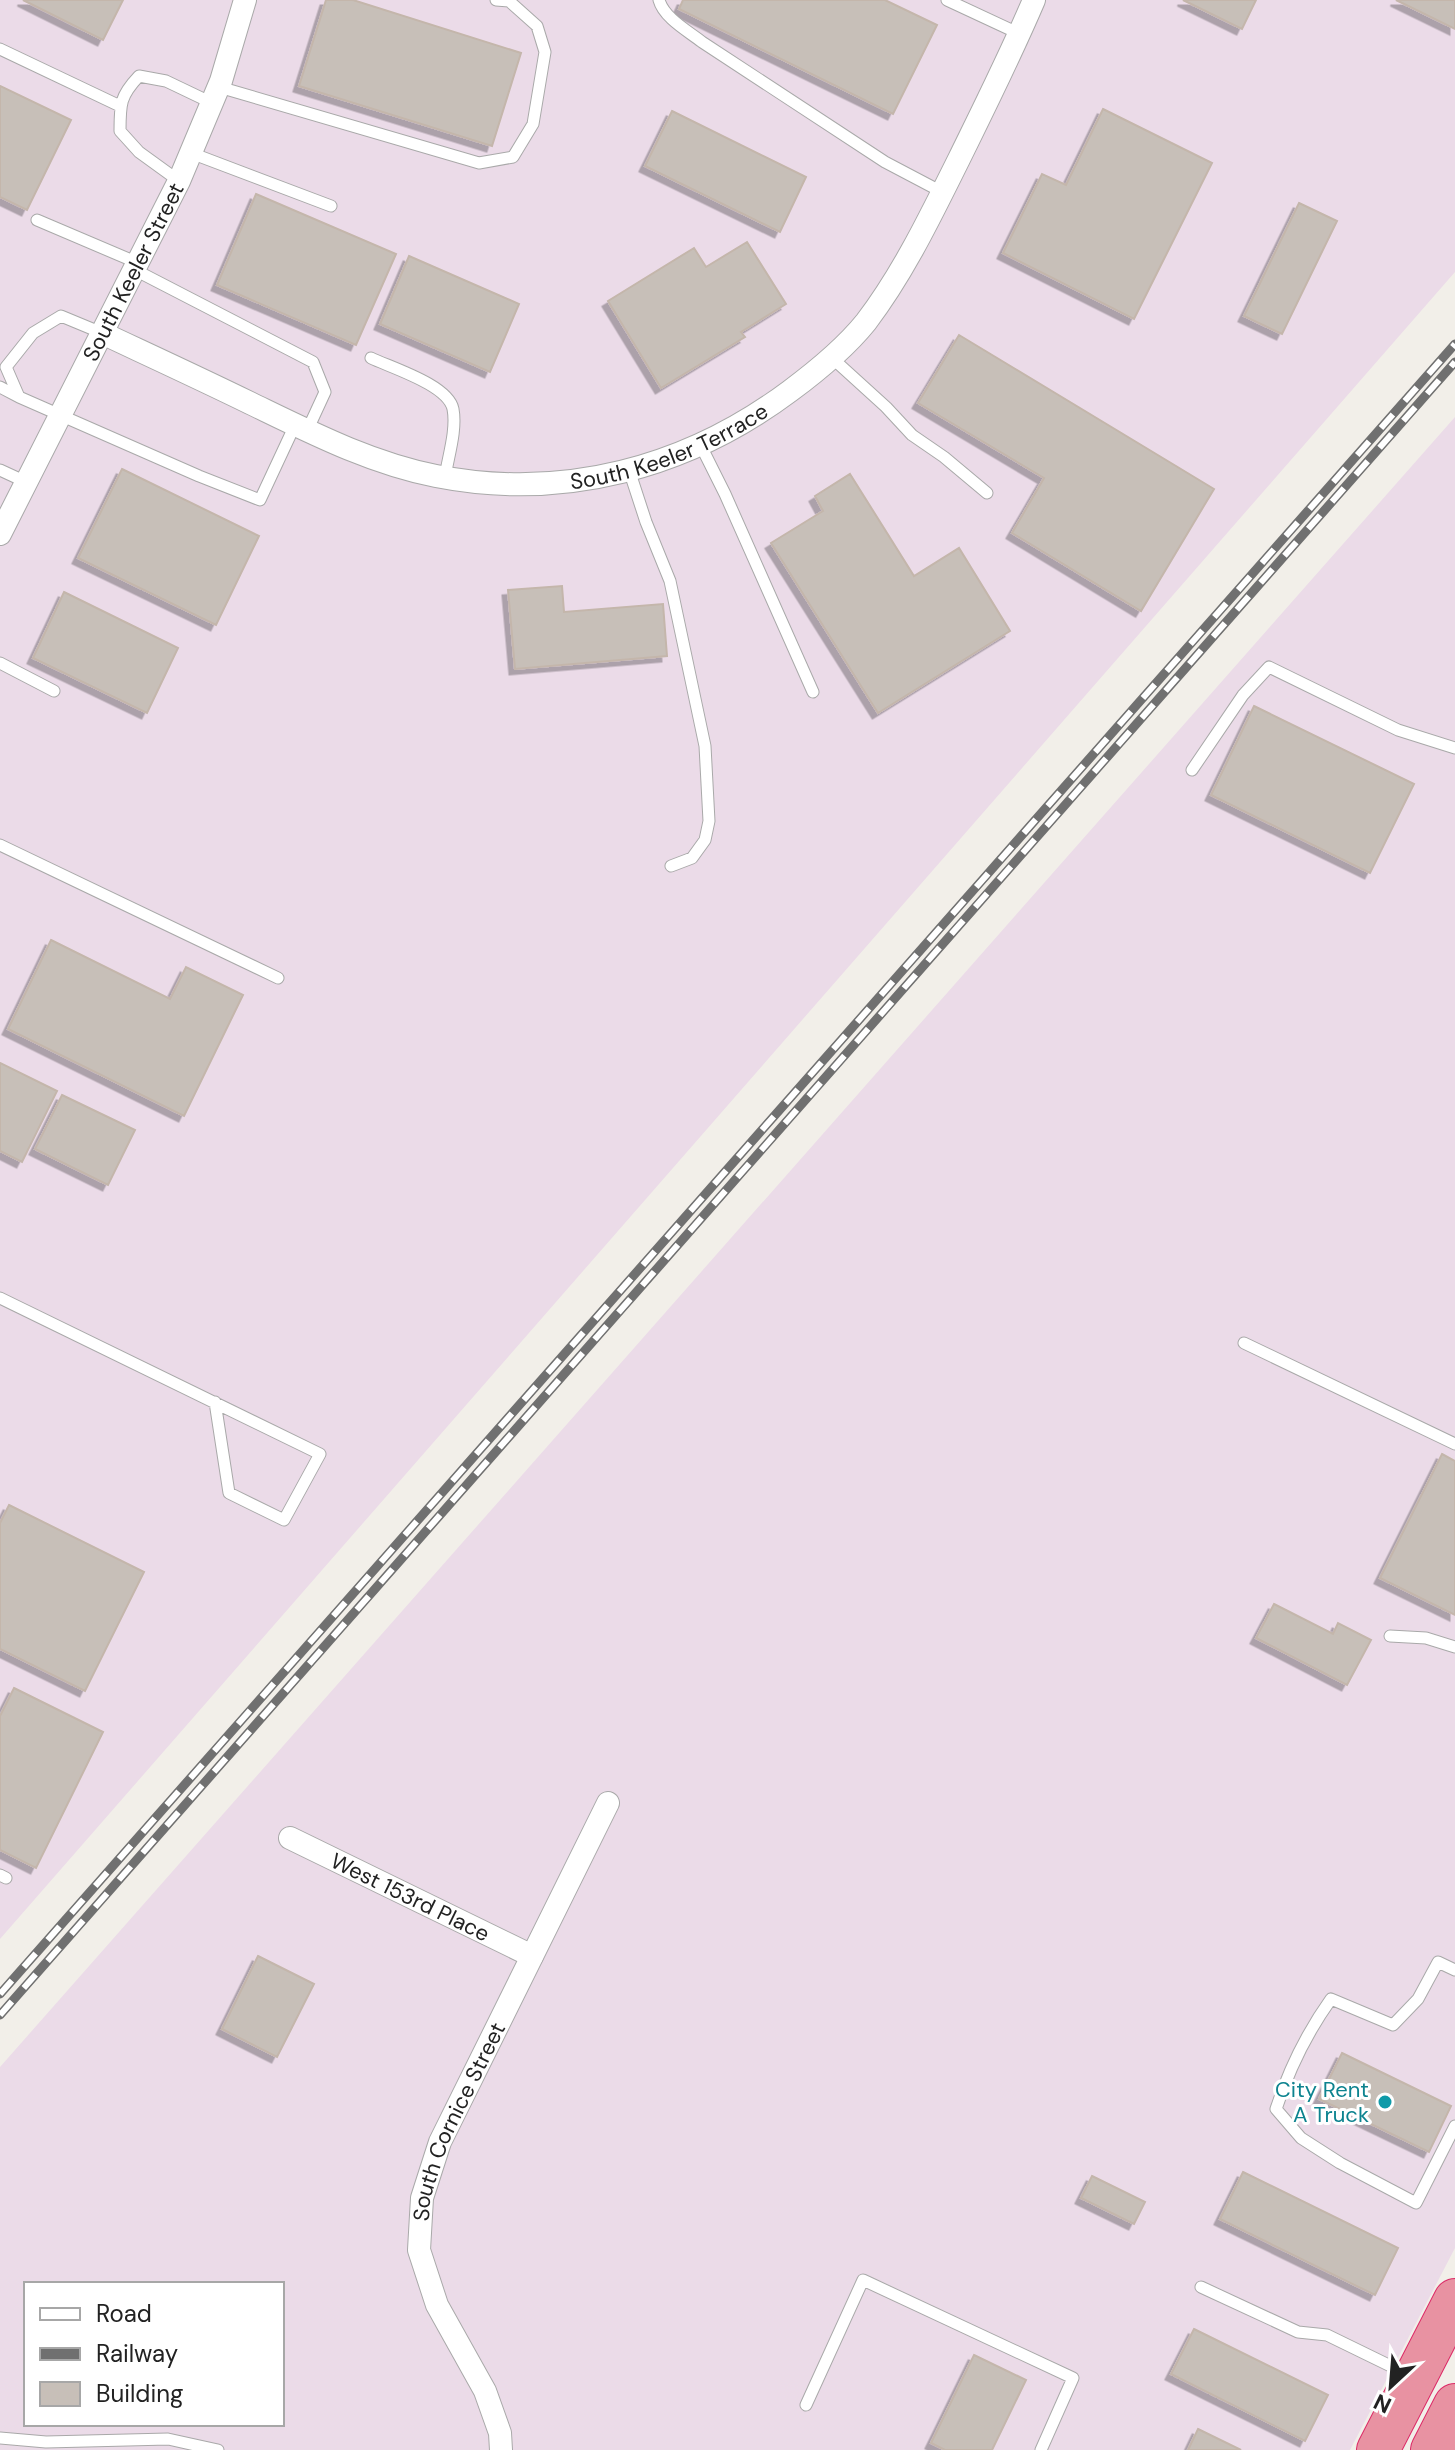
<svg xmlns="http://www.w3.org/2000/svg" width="1455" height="2450" viewBox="0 0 1455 2450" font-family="'DM Sans',sans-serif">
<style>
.industrial{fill:#ebdbe8;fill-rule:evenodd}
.building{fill:#c7bfb8;stroke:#c4b6ab;stroke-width:2;filter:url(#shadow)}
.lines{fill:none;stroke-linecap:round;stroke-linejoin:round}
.lane-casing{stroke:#a9a9a9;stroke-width:13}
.street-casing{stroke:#a9a9a9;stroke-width:24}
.highway-casing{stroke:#dc2a67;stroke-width:44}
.lane{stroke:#fff;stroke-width:11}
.street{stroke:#fff;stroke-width:22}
.highway{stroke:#e892a2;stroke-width:42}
.rail-casing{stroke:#707070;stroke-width:9}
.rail{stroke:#fff;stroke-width:6;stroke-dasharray:18;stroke-linecap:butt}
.culture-dot{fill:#0f9aa8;stroke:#fff;stroke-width:3}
.labels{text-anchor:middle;stroke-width:6;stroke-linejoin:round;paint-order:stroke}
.street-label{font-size:22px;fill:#222;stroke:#fff}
.culture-label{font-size:22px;fill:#0d838f;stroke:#fff;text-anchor:end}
</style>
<defs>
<filter id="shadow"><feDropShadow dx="-5.5" dy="5.5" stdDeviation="0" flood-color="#0004"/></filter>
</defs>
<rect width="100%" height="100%" fill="#f2efe9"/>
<path class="industrial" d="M0,0H1455V272L0,1939Z
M1455,417V2248L1350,2450H0V2067ZM26,2284H282V2424H26Z"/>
<path class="building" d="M23,0H123L103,40Z
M326,0H353L521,53L492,146L299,86Z
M683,0H885L937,25L893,114L679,9Z
M1183,0H1256L1242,29Z
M1396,0H1455V29Z
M0,86L71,120L27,210L0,197Z
M1103,109L1212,163L1134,319L1003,253L1042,174L1066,185Z
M672,111L806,177L780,232L645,166Z
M256,194L396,254L356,345L217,285Z
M1299,203L1337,221L1282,334L1244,316Z
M747,242L786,304L741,332L745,337L661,388L608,301L694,248L706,267Z
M409,256L519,304L490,372L380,324Z
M959,335L1214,489L1141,611L1012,533L1044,478L918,403Z
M122,469L259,536L216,625L78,558Z
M850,474L914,576L959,548L1010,631L878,713L771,543L823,511L815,496Z
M562,586L564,612L663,604L667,656L515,669L508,590Z
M64,592L178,648L147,713L33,658Z
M1254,706L1414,784L1370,873L1211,795Z
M51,940L170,999L186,967L243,995L184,1116L8,1029Z
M0,1063L57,1091L22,1162L0,1151Z
M62,1095L135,1130L108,1185L35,1149Z
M1442,1454L1455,1461V1615L1380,1578Z
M9,1505L144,1572L85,1691L0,1649V1523Z
M1274,1604L1333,1634L1338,1623L1371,1640L1347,1685L1256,1638Z
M14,1688L103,1732L36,1868L0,1850V1716Z
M258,1956L314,1984L277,2057L222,2029Z
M1342,2053L1451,2106L1429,2152L1319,2099Z
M1243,2172L1398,2248L1375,2295L1220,2219Z
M1092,2176L1145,2202L1134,2224L1081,2198Z
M1194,2329L1328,2395L1305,2441L1171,2374Z
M974,2355L1026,2380L992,2450H945L931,2443Z
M1198,2429L1241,2450H1188Z"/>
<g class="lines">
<defs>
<path id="lane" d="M659,0C664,18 688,31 702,42L885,162L942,192
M947,0L1020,34
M0,49L120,106
M219,87L479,163L513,157L533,124L545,52L537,26L509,1L496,0
M191,153L331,206
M179,181L139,152L120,131C120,104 120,96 139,76L166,81L212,103
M37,220L138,263
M135,270L313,362L325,392L307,431
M102,333L61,316L33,333L6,367L19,397L199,476L260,500L295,425
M831,357L886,407L912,435L944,457L987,493
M371,358C392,368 448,385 453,409C457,430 448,457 445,477
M0,387L19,397
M701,446L725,494L813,692
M0,470L26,482
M629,470L646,522L670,581L705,746L709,821L705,840L692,858L671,866
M0,663L54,691
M1192,770L1243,695L1269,667L1398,730L1455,748
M0,845L278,978
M0,1298L320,1454L284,1520L229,1493L215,1402
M1244,1343L1455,1444
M1390,1636L1426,1638L1455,1647
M0,1875L6,1878
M1455,1970L1438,1962L1418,1999L1393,2025L1331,1999C1306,2034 1289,2069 1276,2109L1301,2138L1340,2163L1416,2203L1455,2126
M1201,2287L1298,2332L1327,2335L1407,2374
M806,2405L863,2280L1073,2378L1041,2450
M0,2438L46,2442L168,2439L218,2450"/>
<g id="street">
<path id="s1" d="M102,333C151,356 201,379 250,403C310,432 370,463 436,476C563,501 687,468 790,391C817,371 845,348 866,322C904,272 931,215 959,159C985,106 1011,54 1034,0"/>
<path id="s2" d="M0,534L179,181L221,81L245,0"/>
<path id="s3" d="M290,1838L532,1956"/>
<path id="s4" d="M501,2450L500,2433L485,2391L437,2305L419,2250L422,2198L440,2142L608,1803"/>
</g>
<path id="highway" d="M1378,2450L1455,2300
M1432,2450L1455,2405"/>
</defs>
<use href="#lane" class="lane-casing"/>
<use href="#street" class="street-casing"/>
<use href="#highway" class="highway-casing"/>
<use href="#lane" class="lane"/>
<use href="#street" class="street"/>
<use href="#highway" class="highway"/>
<defs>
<path id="rail" d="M0,1994L1455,344
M0,2015L1455,362"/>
</defs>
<use href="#rail" class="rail-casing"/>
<use href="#rail" class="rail"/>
</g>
<circle class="culture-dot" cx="1385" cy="2102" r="8"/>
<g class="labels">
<g class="street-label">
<text dy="8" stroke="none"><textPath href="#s2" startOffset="294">South Keeler Street</textPath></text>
<text dy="8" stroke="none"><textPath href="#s1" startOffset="604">South Keeler Terrace</textPath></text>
<text dy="8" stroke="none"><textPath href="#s3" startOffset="134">West 153rd Place</textPath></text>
<text dy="8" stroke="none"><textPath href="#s4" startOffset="354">South Cornice Street</textPath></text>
</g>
<g class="culture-label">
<text x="1369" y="2097">City Rent<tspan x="1369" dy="25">A Truck</tspan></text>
</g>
</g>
<rect x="24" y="2282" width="260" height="144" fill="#ffffff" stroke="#a7a7a7" stroke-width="2"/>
<rect x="40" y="2308" width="40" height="12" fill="#ffffff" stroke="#a7a7a7" stroke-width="2"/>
<text x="96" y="2322" font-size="24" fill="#222222">Road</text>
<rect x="40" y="2348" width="40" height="12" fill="#707070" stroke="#a7a7a7" stroke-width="2"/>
<text x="96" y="2362" font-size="24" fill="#222222">Railway</text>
<rect x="40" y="2382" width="40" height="24" fill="#c7bfb8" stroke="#a7a7a7" stroke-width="2"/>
<text x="96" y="2402" font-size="24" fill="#222222">Building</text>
<g transform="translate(1391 2386) rotate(206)" stroke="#ffffff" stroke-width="6" paint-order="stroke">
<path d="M0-6L14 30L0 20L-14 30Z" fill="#222222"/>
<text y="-12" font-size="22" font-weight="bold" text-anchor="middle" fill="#222222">N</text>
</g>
</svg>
